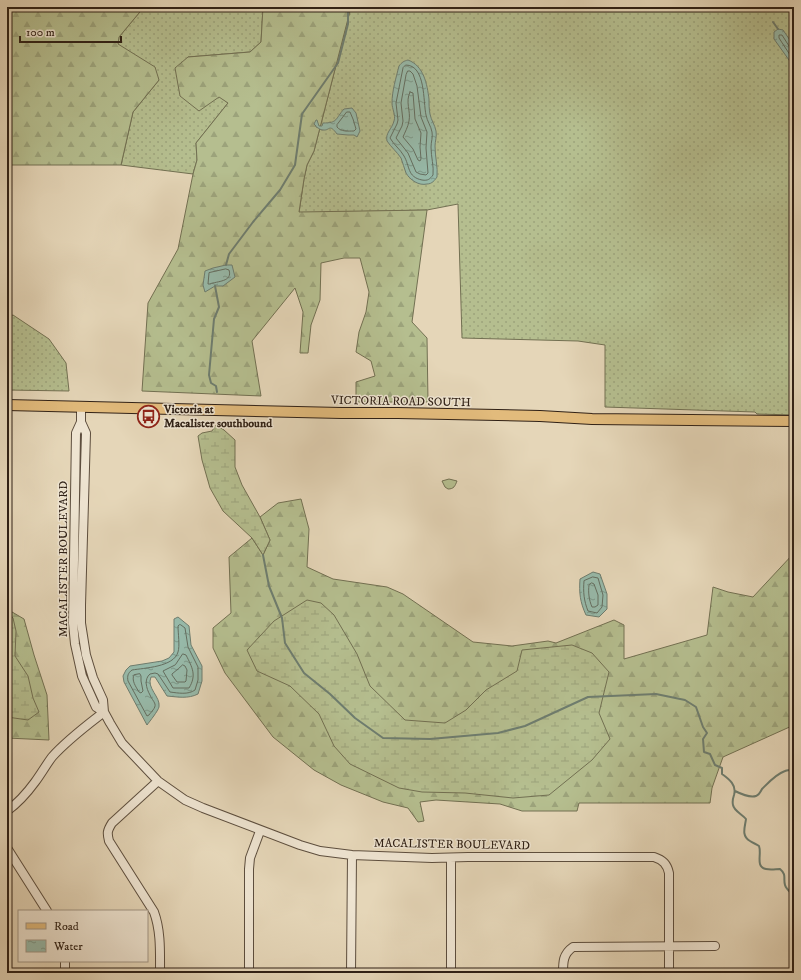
<svg xmlns="http://www.w3.org/2000/svg" width="801" height="980" viewBox="0 0 801 980" font-family="'IM FELL DW Pica',serif">
<style>
.grass{fill:url(#grass-dots);stroke:#727052}
.forest{fill:url(#forest-firs);stroke:#727052}
.wetland{fill:url(#wetland-marsh);stroke:#727052}
.park{fill:url(#park-tufts);stroke:#727052}
.water{fill:url(#water-ripples);stroke:#6e7d6f}
.lines{fill:none;stroke-linecap:round;stroke-linejoin:round}
.shore{stroke:#646e60;stroke-width:1}
.stream{stroke:#6e7d6f;stroke-width:2}
.minor-casing{stroke:#5d4e3e;stroke-width:10}
.major-casing{stroke:#302116;stroke-width:12}
.minor{stroke:#eee4d1;stroke-width:8}
.major{stroke:#e2bb7c;stroke-width:10}
.labels{text-anchor:middle;stroke-width:3;stroke-linejoin:round;paint-order:stroke}
.street-label{font-size:12px;fill:#302116;stroke:#eee4d1}
.poi-label{font-size:12px;font-weight:bold;fill:#302116;stroke:#eee4d1;text-anchor:start}
</style>
<defs>
<pattern id="grass-dots" width="8" height="8" patternUnits="userSpaceOnUse"><rect width="8" height="8" fill="#b5be8f"/><path d="M2 2h.1M6 6h.1" fill="none" stroke="#9ca37b" stroke-width="1.8" stroke-linecap="round"/></pattern>
<pattern id="forest-firs" width="22" height="20" patternUnits="userSpaceOnUse"><rect width="22" height="20" fill="#b5be8f"/><path d="M5 1l3.5 6h-7zM16 11l3.5 6h-7z" fill="#9ca37b"/></pattern>
<pattern id="wetland-marsh" width="20" height="14" patternUnits="userSpaceOnUse"><rect width="20" height="14" fill="#b5be8f"/><path d="M1 5h8M5 5V1M11 12h8M15 12V8" fill="none" stroke="#9ca37b"/></pattern>
<pattern id="park-tufts" width="24" height="20" patternUnits="userSpaceOnUse"><rect width="24" height="20" fill="#b5be8f"/><path d="M3 7l-1-3M5 7V3M7 7l1-3M15 17l-1-3M17 17v-4M19 17l1-3" fill="none" stroke="#9ca37b"/></pattern>
<pattern id="water-ripples" width="26" height="14" patternUnits="userSpaceOnUse"><rect width="26" height="14" fill="#97baaa"/><path d="M2 4q2-2 4 0t4 0M15 11q2-2 4 0t4 0" fill="none" stroke="#7c9789"/></pattern>
</defs>
<rect width="100%" height="100%" fill="#e5d6b8"/>
<filter id="stains"><feTurbulence type="fractalNoise" baseFrequency=".005" numOctaves="4"/><feColorMatrix values="0 0 0 0 .2 0 0 0 0 .09 0 0 0 0 .02 0 0 0 .5 -.17"/></filter>
<radialGradient id="worn" r=".72"><stop offset=".6" stop-color="#630" stop-opacity="0"/><stop offset="1" stop-color="#630" stop-opacity=".3"/></radialGradient>
<path class="grass" d="M144,7H263L261,42L250,52L188,57L220,97L228,103L196,143L197,160L193,174L121,165L133,112L159,80L118,44L119,37Z
M351,7H794V415L757,414L755,412L605,407V345L578,341L462,338L458,204L427,210L299,213L304,179L307,165L314,151Z
M13,315L49,339L66,363L69,391L7,390V317Z"/>
<path class="forest" d="M7,7H144L119,37L118,44L155,67L159,80L133,112L121,165H7Z
M263,7H351L314,151L307,165L304,179L299,212L427,210L412,322L427,338L428,402H356V382L375,376L371,361L356,352L359,332L366,312L369,292L360,258H344L321,263L320,300L311,325L308,353H300L303,312L295,288L252,341L261,396L142,391L148,303L178,249L193,174L197,160L196,143L228,103L219,97L199,111L180,96L175,68L188,57L250,52L261,42Z
M301,499L309,529L307,567L333,579L387,587L403,594L473,642L512,646L548,641L556,643L614,620L624,625V659L707,635L713,587L728,592L753,597L794,553V725L723,757L712,788L710,803H579L577,811H522L500,804L436,800L420,802L424,821L418,822L408,808L383,802L341,785L314,770L273,737L225,673L213,648V628L231,613L229,557L252,538L263,555L270,540L260,517L278,503Z
M7,609L24,619L34,655L47,695L49,740L7,738Z"/>
<path class="wetland" d="M216,425L224,430L235,440V467L242,485L260,517L270,540L263,555L252,538L223,511L210,488L202,460L198,436L202,433L212,431Z
M307,600L321,603L334,615L357,654L370,686L405,720L445,723L466,710L486,690L517,671L522,650L572,645L592,653L609,672L599,713L610,739L592,760L549,795L513,798L465,793L422,792L399,788L350,764L334,746L319,714L290,686L257,671L247,650L274,621Z
M7,611L13,618L16,631L15,656L28,676L33,698L39,712L28,720L7,717Z"/>
<path class="park" d="M449,479L457,481C455,486 454,489 448,489L445,487L442,481Z"/>
<path class="water" d="M778,29L783,30L794,46V67L774,39V32Z
M408,60C424,66 427,84 429,99C429,104 429,109 430,114C431,120 435,125 436,131C437,136 435,142 435,146C435,157 438,167 437,177C435,180 432,184 427,184C419,186 410,180 406,173C404,168 403,163 401,158C397,152 391,147 387,141C385,133 392,129 394,121C396,115 392,109 392,103C392,91 396,78 399,66C402,62 404,61 408,60Z
M352,108L356,113L360,131L357,137L354,135H348L337,134C329,123 330,131 323,130C320,130 319,128 316,127V126L314,124L316,120H317L319,126H322L323,123C338,123 335,119 344,109Z
M226,265H232L235,277L223,286H215L205,292L203,285L205,271L213,268Z
M593,572L600,574L607,594V609L599,617L586,615C580,602 579,593 580,579Z
M178,617L189,626L191,645L202,666V681L198,694C188,699 178,697 167,696L155,677H151C146,688 161,697 159,707C158,711 150,721 147,725L124,682L123,676L126,670L130,666L162,661L169,658L174,652V619Z"/>
<g class="lines">
<path class="shore" d="M794,48L789,46L782,35H779V38L794,61
M406,65C426,65 423,102 426,115C427,121 431,126 432,132C433,137 431,142 431,147C431,157 434,166 433,175C430,179 428,181 422,180C407,177 410,166 404,156C400,149 394,145 390,138L397,124L398,120L396,103L403,68Z
M408,71H410L413,74L417,86L421,117L427,132L426,148L428,173L426,175L420,174L416,172L408,153L396,138L402,126L403,121L401,103L406,75Z
M410,92L413,93L415,119L421,133L420,147L421,159L420,161L418,160L413,149L403,137C405,132 408,127 409,121C411,111 405,102 410,92Z
M347,112H350L353,119L356,129L354,131C348,131 341,132 337,127V125Z
M226,269L229,270C233,282 217,281 210,284H208L209,273Z
M593,577L598,578L603,595L602,607L597,613L588,611C584,601 583,592 584,581Z
M592,583L594,584L598,595V605L595,607H592C589,600 588,592 589,585Z
M181,625L185,628L188,647L198,667V680L195,690C188,695 178,693 170,692L158,674L155,673L150,674C144,679 146,688 150,695C151,698 154,701 155,704C156,708 151,712 149,715L147,716L128,681C127,676 128,673 132,670C144,668 174,667 178,652C180,646 178,633 178,626L179,625Z
M183,654L186,655C192,667 197,675 189,688H173L163,671L175,665Z
M183,665L185,666L187,670L186,681L185,682H177L172,675V674L178,669Z
M140,674L141,676V681L143,691L141,693L139,692C136,687 131,680 134,675Z"/>
<path class="stream" d="M773,22L778,29
M226,265L229,254L253,222L280,190L295,165L302,114L338,63L348,24V7
M215,286L219,307L214,319L209,375L211,383L216,386L217,392
M263,555L269,586L282,618L285,643L304,673L330,694L355,718L383,738L430,739L498,733L525,726L588,697L656,694L685,700L696,707L703,727L707,733L703,739L704,752L710,754L715,765L722,768V774C729,779 737,785 734,795C733,798 732,801 733,805C734,811 742,814 746,819C745,827 741,836 750,841C753,843 756,844 759,846C762,854 755,867 766,869C771,870 776,869 780,869C787,875 783,878 785,885C786,889 791,893 794,896
M735,791C741,794 750,798 756,796C759,795 761,791 762,789C769,782 776,774 785,771C787,770 791,770 794,769"/>
<defs>
<path id="minor" d="M81,407V422L76,433L73,623L75,644L82,676L96,707L104,712
M81,422L86,433L81,605V623L86,655L93,678L103,700L104,712L110,723L122,743L158,781L185,800L203,808L300,845L320,851L352,855L432,858L468,857H654C663,860 667,864 669,873V973
M158,781L112,823C107,831 107,833 109,841L154,912C161,931 160,952 160,973
M7,811C18,803 27,793 35,782C41,774 46,765 52,757C67,740 86,726 104,712
M7,848L47,911
M451,858V973
M65,961V973
M249,973V869L250,858L260,831
M351,973L352,855
M563,973C563,962 563,954 573,947L715,946"/>
<path id="major" d="M7,405L341,413H398L540,416L592,419L794,421"/>
</defs>
<use href="#minor" class="minor-casing"/>
<use href="#major" class="major-casing"/>
<use href="#minor" class="minor"/>
<use href="#major" class="major"/>
</g>
<defs>
<symbol id="bus-ring" viewBox="-11 -11 22 22"><circle r="9.5" fill="#eee4d1" stroke="#8f2418" stroke-width="1.5"/><path d="M-5-6H5V4H4V6H2V4H-2V6H-4V4H-5ZM-3.5-4V0h7V-4ZM-3.5 1.2v1.5H-2V1.2ZM2 1.2v1.5H3.5V1.2Z" fill="#8f2418"/></symbol>
</defs>
<g fill-rule="evenodd">
<use href="#bus-ring" x="136" y="404" width="25" height="25"/>
</g>
<g class="labels">
<g class="street-label">
<text transform="translate(401 401) rotate(1)" y="4">VICTORIA ROAD SOUTH</text>
<text transform="translate(63 559) rotate(-90)" y="4">MACALISTER BOULEVARD</text>
<text transform="translate(452 844) rotate(1)" y="4">MACALISTER BOULEVARD</text>
</g>
<g class="poi-label">
<text x="164" y="413">Victoria at<tspan x="164" dy="14">Macalister southbound</tspan></text>
</g>
</g>
<rect width="801" height="980" fill="none" stroke="#e5d6b8" stroke-width="24"/>
<rect x="8" y="8" width="785" height="964" fill="none" stroke="#302116" stroke-width="2"/>
<rect x="12" y="12" width="777" height="956" fill="none" stroke="#302116"/>
<rect x="18" y="910" width="130" height="52" fill="#eee4d1" stroke="#a29686"/>
<rect x="26" y="923" width="20" height="6" fill="#e2bb7c" stroke="#a29686"/>
<text x="54" y="930" font-size="12" fill="#302116">Road</text>
<rect x="26" y="940" width="20" height="12" fill="url(#water-ripples)" stroke="#a29686"/>
<text x="54" y="950" font-size="12" fill="#302116">Water</text>
<path d="M20 36v6h101v-6" fill="none" stroke="#302116" stroke-width="2"/>
<text x="26" y="36" font-size="12" fill="#302116" stroke="#eee4d1" stroke-width="3" paint-order="stroke">100 m</text>
<rect width="100%" height="100%" filter="url(#stains)"/>
<rect width="100%" height="100%" fill="url(#worn)"/>
</svg>
